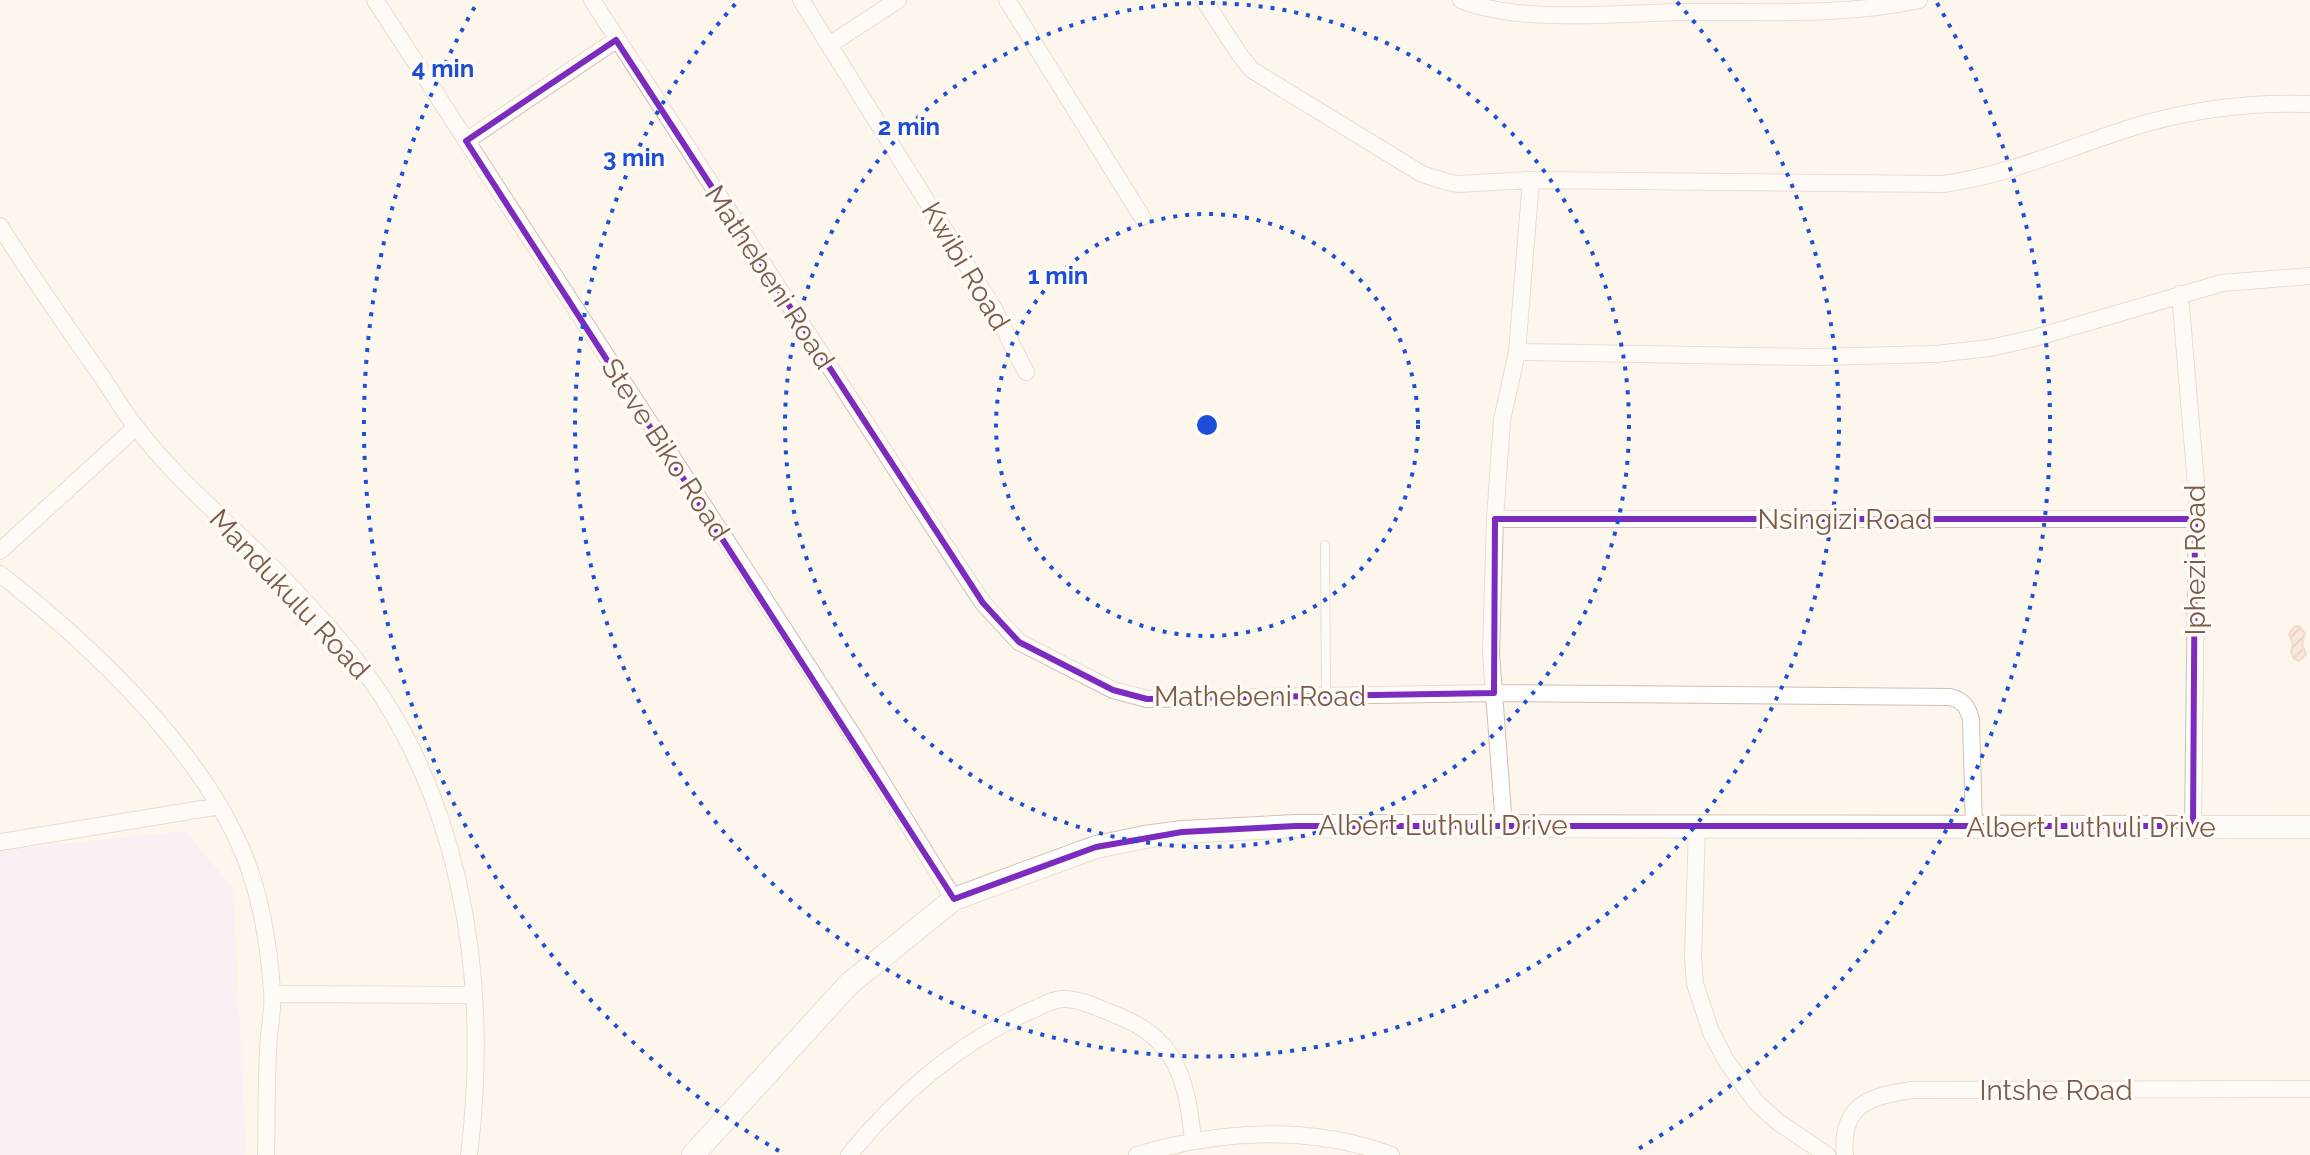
<svg xmlns="http://www.w3.org/2000/svg" width="2310" height="1155" viewBox="0 0 2310 1155" font-family="Raleway,sans-serif">
<style>
.education{fill:#f3e8fa}
.building{fill:url(#building-hatch);stroke:#e6bba3;stroke-width:2}
.lines{fill:none;stroke-linecap:round;stroke-linejoin:round}
.lane-casing{stroke:#d1beb0;stroke-width:10}
.street-casing{stroke:#d1beb0;stroke-width:18}
.secondary-casing{stroke:#d6c0b0;stroke-width:24}
.lane{stroke:#fff;stroke-width:8}
.street{stroke:#fff;stroke-width:16}
.secondary{stroke:#fff;stroke-width:22}
.marked{fill:none;stroke:#7b2cbf;stroke-width:6;stroke-linejoin:round}
.ring{fill:none;stroke:#1d4ed8;stroke-width:4;stroke-dasharray:4 8}
.labels{text-anchor:middle;stroke-width:7;stroke-linejoin:round;paint-order:stroke}
.street-label{font-size:28px;fill:#7a5c4d;stroke:#fffaf3}
.centre{fill:#1d4ed8;stroke:#fffaf3;stroke-width:4}
.ring-label{font-size:24px;text-anchor:middle;font-weight:bold;fill:#1d4ed8;stroke:#fffaf3;stroke-width:7;stroke-linejoin:round;paint-order:stroke}
</style>
<defs>
<pattern id="building-hatch" width="6" height="6" patternUnits="userSpaceOnUse" patternTransform="scale(2)"><rect width="6" height="6" fill="#f3d5c3"/><path d="M-1 1l2-2M0 6l6-6M5 7l2-2" fill="none" stroke="#cab0a1"/></pattern>
</defs>
<rect width="100%" height="100%" fill="#fdf6ec"/>
<path class="education" d="M185,831L233,888L246,1155H0V850Z"/>
<path class="building" d="M2295,626L2300,627L2305,633L2302,644L2306,654L2299,661L2294,659L2291,652L2293,644L2289,634Z"/>
<g class="lines">
<defs>
<path id="lane" d="M1325,545L1326,696"/>
<path id="street" d="M375,0L854,737L954,899
M592,0L963,573L983,603L1019,642L1113,690L1147,699L1494,693L1950,697C1963,700 1968,707 1971,720L1974,828
M801,0L994,309L1026,372
M1007,0L1142,217
M1204,0L1239,54L1252,70L1422,174L1447,182L1458,184L1531,180L1943,184C2016,174 2077,143 2147,123C2201,108 2254,102 2310,104
M1461,0C1518,24 1618,13 1680,12C1759,11 1842,17 1919,0
M829,45L898,0
M466,141L616,40
M0,226C32,278 67,327 102,377C113,393 123,411 136,427C172,475 220,515 262,557C288,582 313,610 337,637C461,778 491,974 469,1155
M2180,294L2197,496L2193,826
M1517,352L1815,357L1936,354L1990,348L2034,338L2222,283L2310,276
M1495,519H2195
M0,551L136,427
M0,574C90,644 200,748 244,855C261,897 269,946 272,991C274,1011 268,1032 268,1052C266,1086 267,1121 266,1155
M1697,825L1693,958L1695,984L1711,1032L1727,1062L1756,1102L1778,1122L1827,1155
M1504,826L1491,653L1495,519L1502,420L1517,352L1531,180
M0,842L220,806
M273,994L474,995
M849,1155C897,1096 959,1042 1030,1011C1040,1007 1052,999 1064,999C1082,999 1100,1009 1116,1015C1178,1038 1187,1082 1193,1141
M1137,1155C1219,1130 1310,1125 1391,1155
M1845,1155C1840,1104 1871,1096 1912,1090L2310,1089"/>
<path id="secondary" d="M693,1155L849,984L954,899L1096,847L1145,837L1182,832L1296,826L2310,827"/>
</defs>
<use href="#lane" class="lane-casing"/>
<use href="#street" class="street-casing"/>
<use href="#secondary" class="secondary-casing"/>
<use href="#lane" class="lane"/>
<use href="#street" class="street"/>
<use href="#secondary" class="secondary"/>
</g>
<path d="M0 0H2310V1155H0ZM616,40L983,603L1019,642L1113,690L1147,699L1494,693L1495,519H2195L2193,826H1296L1182,832L1096,847L954,899L466,141Z" fill="#fdf6ec" fill-opacity=".55" fill-rule="evenodd"/>
<path class="marked" d="M616,40L983,603L1019,642L1113,690L1147,699L1494,693L1495,519H2195L2193,826H1296L1182,832L1096,847L954,899L466,141Z"/>
<g class="ring">
<circle cx="1207" cy="425" r="211"/>
<circle cx="1207" cy="425" r="422"/>
<path d="M1677 2A632 632 0 1 1 737 2"/>
<path d="M779 1151A843 843 0 0 1 477 3M1937 3A843 843 0 0 1 1635 1151"/>
</g>
<g class="labels">
<g class="street-label">
<text transform="translate(966 266) rotate(59)" y="10">Kwibi Road</text>
<text transform="translate(770 277) rotate(57)" y="10">Mathebeni Road</text>
<text transform="translate(666 449) rotate(57)" y="10">Steve Biko Road</text>
<text x="1845" y="529">Nsingizi Road</text>
<text transform="translate(2195 560) rotate(-90)" y="10">Iphezi Road</text>
<text transform="translate(290 594) rotate(47)" y="10">Mandukulu Road</text>
<text x="1260" y="706">Mathebeni Road</text>
<text x="1443" y="835">Albert Luthuli Drive</text>
<text x="2091" y="837">Albert Luthuli Drive</text>
<text x="2056" y="1100">Intshe Road</text>
</g>
</g>
<circle cx="1207" cy="425" r="12" class="centre"/>
<g class="ring-label">
<text x="443" y="77">4 min</text>
<text x="909" y="135">2 min</text>
<text x="634" y="166">3 min</text>
<text x="1058" y="284">1 min</text>
</g>
</svg>
